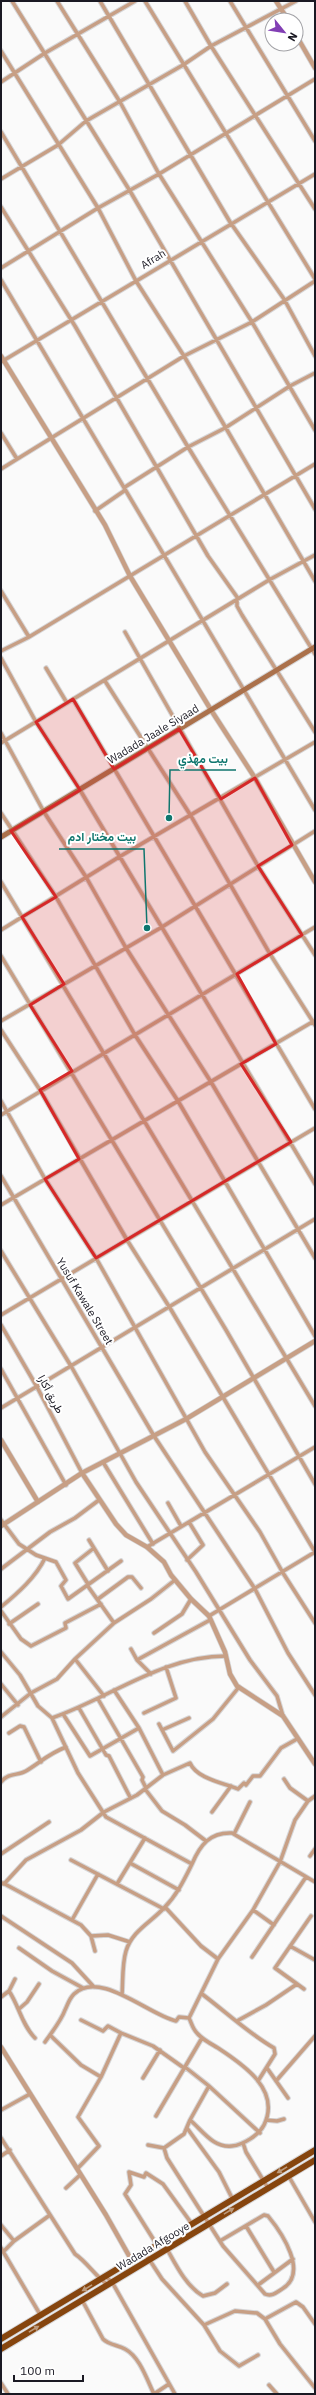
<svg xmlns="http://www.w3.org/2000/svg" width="316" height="2395" viewBox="0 0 316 2395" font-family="'IBM Plex Sans',Vazirmatn,sans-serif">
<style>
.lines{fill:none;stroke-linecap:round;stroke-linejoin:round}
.minor-casing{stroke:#d6d6d8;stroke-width:5.5}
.tertiary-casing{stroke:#d6d6d8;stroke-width:6}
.secondary-casing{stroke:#d6d6d8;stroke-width:7}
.trunk-casing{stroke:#d6d6d8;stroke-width:8}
.minor{stroke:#c79f85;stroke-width:3.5}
.tertiary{stroke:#c79f85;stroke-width:4.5}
.secondary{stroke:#ab714b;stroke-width:5}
.trunk{stroke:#86450e;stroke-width:6}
.oneway{fill:#bc997a}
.marked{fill:#d62828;fill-opacity:0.2;stroke:#d62828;stroke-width:3;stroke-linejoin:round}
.labels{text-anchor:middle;stroke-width:4;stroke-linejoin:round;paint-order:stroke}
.street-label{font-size:11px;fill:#1a1923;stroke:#fff}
.leader{fill:none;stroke:#0f766e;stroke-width:1.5}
.callout-dot{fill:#0f766e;stroke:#fff;stroke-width:1.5}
.callout-label{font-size:12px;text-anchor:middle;font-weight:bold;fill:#0f766e;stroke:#fff;stroke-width:4;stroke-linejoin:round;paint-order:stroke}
</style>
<rect width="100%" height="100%" fill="#fafafa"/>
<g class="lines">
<defs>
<path id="minor" d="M12,1L130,191L315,509
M57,1L120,102L159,174L252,322L315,430
M100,1L230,222L284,299L315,356
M145,1L315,279
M185,1L211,46L315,209
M230,1L315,141
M1,51L98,208L136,281L184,356L315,581
M1,82L45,53L135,1
M1,132L188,447L315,654
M1,179L58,145L86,121L183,65L211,46L296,1
M1,207L75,326L208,556L237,597V606L242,615L315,732
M1,268L98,208L159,174L315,79
M1,280L315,810
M1,362L315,174
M1,433L17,459
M1,469L184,356L252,322L315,281
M95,511L124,491L125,487L188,447L225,428L290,386L315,373
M1,591L29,637
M125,632L258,866L315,955
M1,651L29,637L315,464
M1,658L36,722L80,790L315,1184
M46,668L67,703
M105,681L191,816L270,954L315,1025
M73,699L315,1109
M1,733L44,812L86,877L126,948L211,1082L315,1258
M1,743L269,580L315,555
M1,813L56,897L135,1035L178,1101L315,1336
M1,882L315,1406
M1,930L119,857L315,742
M1,956L226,1330L315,1484
M1,1021L162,927L315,831
M1,1030L40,1090L127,1240L170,1308L315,1552L209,1616
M1,1101L45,1179L96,1258L205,1452L260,1532L283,1573L315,1623
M1,1115L315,927
M1,1176L154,1436L255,1589L288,1653L315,1695
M1,1205L314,1021
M1,1251L71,1366L136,1482L196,1572L250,1660L277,1696L283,1716
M1,1315L315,1128
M1,1325L37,1387L82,1473
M1,1369L66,1485
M1,1408L315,1219
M103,1462L153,1544
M168,1503L181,1526
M1,1520L19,1544L36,1555L56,1562L66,1580L61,1586L68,1599L121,1561
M89,1540L108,1571
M147,1547L315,1447
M187,1560L203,1545L189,1522
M1,1569L50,1532L75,1518L99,1500
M89,1583L88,1584L75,1563L94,1548
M87,1585L114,1623
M98,1599L128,1577H132L141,1588
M1,1607C18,1593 36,1577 45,1558
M1,1611L21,1639L31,1646L66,1628L65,1623L101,1604
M9,1624L38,1604
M154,1633L182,1614L191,1599
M131,1649L137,1660L151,1674
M1,1652L20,1675L38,1706L52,1718C110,1698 162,1656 226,1656
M137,1660L210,1620
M1,1684L18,1705
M114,1690L139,1728L163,1775
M104,1696L75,1659L114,1623L151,1599L175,1580
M98,1699L143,1777L142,1780L146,1788
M79,1708L106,1755L109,1756L130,1797
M144,1713L176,1698L166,1667
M63,1714L90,1756L139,1728
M1,1717L31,1693L57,1679L75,1659
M52,1718L78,1773L106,1817L192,1864C200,1845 210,1832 232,1833L315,1882
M159,1724L173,1751L213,1719L239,1687
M162,1730L189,1718
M9,1733L20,1726L24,1727L41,1762
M284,1779L290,1788L308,1801
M1,1782C9,1772 18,1776 26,1771C41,1762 48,1754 66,1747
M145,1789L162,1811L185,1825L206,1841
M212,1812L231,1786
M234,1834L250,1802
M1,1854L49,1822
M310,1856L315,1849
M71,1860L164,1909
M130,1863L179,1890
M1,1883L4,1884L26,1860L81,1830L104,1812L137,1795L163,1775L190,1763C197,1779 224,1783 238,1789L244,1783L246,1785L253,1776H260L281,1748L297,1739
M3,1883L81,1925L91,1936L95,1951
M117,1884L145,1838
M165,1907L201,1946L218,1959
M253,1910L274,1925
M1,1916L72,1963L94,1987
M72,1920L98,1874
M91,1936L108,1935L130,1942
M290,1946L315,1960
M19,1948L52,1971L83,1988
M252,1957L306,1877
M304,1989L275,1968L311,1916
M9,1991C19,2006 22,2025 35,2038
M202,1994C226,2012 248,2033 274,2048L275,2054L258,2081
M122,1995C123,1981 122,1964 126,1951C132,1931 150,1923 164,1908C177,1895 184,1880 192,1864
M1,1997L9,1991L15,1979
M19,2009L27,2002L39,1984
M189,2018L218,1959L253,1910L280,1862L295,1820L308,1801L315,1796
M81,2020L103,2031L108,2026L121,2033
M237,2021L266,2005L297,1984
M50,2035L81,2065L101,2077
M45,2042C52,2032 61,2021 65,2010C68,2004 69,1999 74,1994C99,1969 149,2015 176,2021L179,2017L189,2018
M185,2067L209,2086L190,2120
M267,2068L288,2098
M143,2078L160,2050
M276,2081L315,2036
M209,2086L260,2133
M1,2110L30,2094
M156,2116L202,2038
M266,2120L277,2121L284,2119
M187,2128L219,2172L233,2200
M1,2138L75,2254C88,2263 95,2276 108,2285
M243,2143L246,2152L268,2188
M148,2145L164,2148L184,2134L190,2120C203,2131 213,2148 232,2146C243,2145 259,2135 264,2125C281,2090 244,2065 218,2048C210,2043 199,2038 194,2029C192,2026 191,2022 189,2018
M164,2148L167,2158L223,2246L265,2294C272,2297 277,2292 282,2289C309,2273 282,2233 268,2216L264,2215L220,2241
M1,2156L10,2150
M78,2168L99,2146L78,2117L101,2077L121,2033L153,2046L184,2068
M288,2175L315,2222
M66,2188L80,2175
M1,2225L14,2241
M246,2226L274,2272
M157,2245L125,2194L131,2185L129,2172L144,2177L146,2173L163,2184L192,2224
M1,2248L41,2316
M167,2249C176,2265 186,2286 203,2296L215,2293L227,2284
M3,2252L14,2241L50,2215
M145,2253L162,2279L204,2325L220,2351L239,2366L258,2355
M106,2277L112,2282L175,2394
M258,2285L293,2259
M82,2300L103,2339C109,2345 118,2345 125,2349C140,2357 147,2380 154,2394
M265,2319L296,2302L303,2307L315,2324
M204,2325L235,2311L257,2313L265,2319L280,2344L315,2388
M1,2383L8,2394
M269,2385L277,2394
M154,2394L169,2384"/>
<path id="tertiary" d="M276,1L288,20
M296,35L315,68
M1,356L105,525L130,576L211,710L255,778L315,882
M1,1440L38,1502
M82,1473L116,1524L126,1535L147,1547L164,1562L171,1575L191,1599L209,1616L225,1652L230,1674L237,1686L283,1716L315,1764
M1,1526L82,1473L186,1419L315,1341
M1,2047L106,2215L132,2261"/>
<path id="secondary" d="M1,837L315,647"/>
<path id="trunk" d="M1,2339L315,2150
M1,2349L315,2160"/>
</defs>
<use href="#minor" class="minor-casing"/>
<use href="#tertiary" class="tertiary-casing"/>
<use href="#secondary" class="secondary-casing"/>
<use href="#trunk" class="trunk-casing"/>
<use href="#minor" class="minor"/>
<use href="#tertiary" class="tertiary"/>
<use href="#secondary" class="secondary"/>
<use href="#trunk" class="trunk"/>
</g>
<defs><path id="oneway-solid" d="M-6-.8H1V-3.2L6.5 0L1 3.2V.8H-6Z"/></defs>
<g class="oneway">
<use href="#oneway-solid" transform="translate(282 2170) rotate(149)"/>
<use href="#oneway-solid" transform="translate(229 2211) rotate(-31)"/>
<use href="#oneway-solid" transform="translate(87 2288) rotate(149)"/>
<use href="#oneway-solid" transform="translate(34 2329) rotate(-31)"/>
</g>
<path class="marked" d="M73,699L114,769L179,729L221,799L255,778L292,845L258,866L302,935L237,974L276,1044L241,1064L291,1142L96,1258L45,1179L79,1159L40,1090L72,1071L30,1005L64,984L22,917L56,897L11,831L80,790L36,722Z"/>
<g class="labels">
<g class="street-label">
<text transform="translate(153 259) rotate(-32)" y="4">Afrah</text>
<text transform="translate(153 734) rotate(-31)" y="4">Wadada Jaale Siyaad</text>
<text transform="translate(85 1301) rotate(59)" y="4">Yusuf Kawale Street</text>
<text transform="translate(51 1394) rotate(62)" y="4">طريق أكارا</text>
<text transform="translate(153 2246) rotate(-31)" y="4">Wadada Afgooye</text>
</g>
</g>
<path class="leader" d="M169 818L170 770H236M147 928L144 849H59"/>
<g class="callout-dot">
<circle cx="169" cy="818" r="4"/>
<circle cx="147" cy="928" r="4"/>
</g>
<g class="callout-label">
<text x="203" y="763">بيت مهذي</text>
<text x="102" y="841">بيت مختار ادم</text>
</g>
<rect width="316" height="2395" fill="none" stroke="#1a1923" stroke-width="4"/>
<g transform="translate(284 32) rotate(120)"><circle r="19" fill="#ffffff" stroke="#a3a3a7"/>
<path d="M0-3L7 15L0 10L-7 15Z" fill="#823fb4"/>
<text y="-6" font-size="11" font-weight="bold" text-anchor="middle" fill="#1a1923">N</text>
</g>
<path d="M14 2375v6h69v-6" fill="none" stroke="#1a1923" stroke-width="2"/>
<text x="20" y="2375" font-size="12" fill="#1a1923" stroke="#ffffff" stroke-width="3" paint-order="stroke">100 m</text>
</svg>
